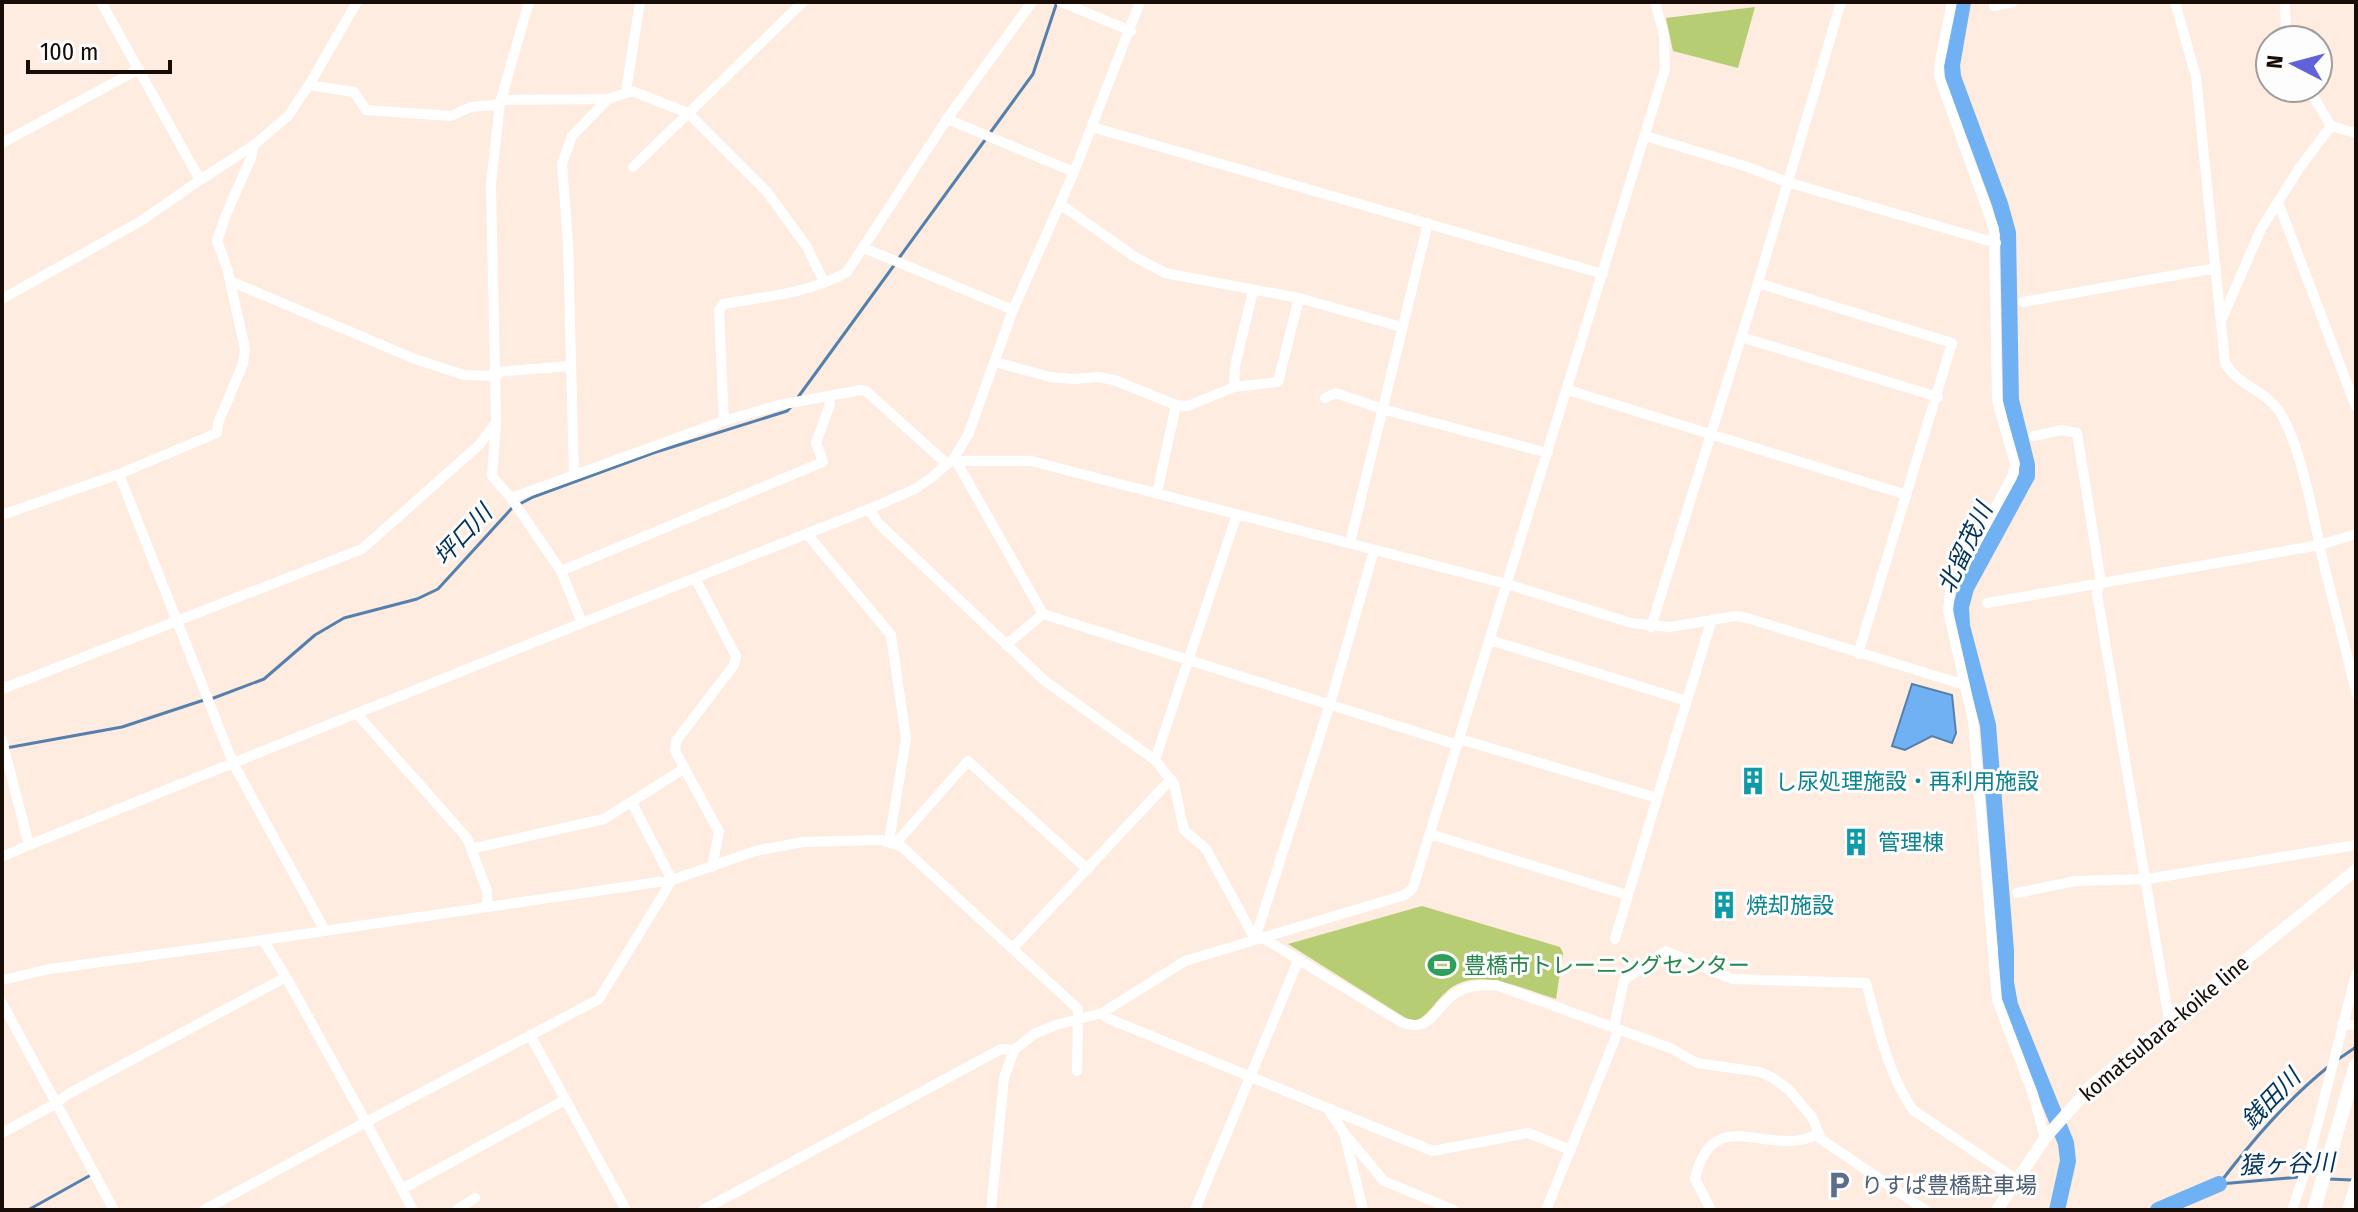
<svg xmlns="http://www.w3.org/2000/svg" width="2358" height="1212" viewBox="0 0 2358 1212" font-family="'Fira Sans Condensed','Noto Sans JP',sans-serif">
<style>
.green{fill:#b7cd74}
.water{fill:#70b1f4;stroke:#5580ad;stroke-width:2}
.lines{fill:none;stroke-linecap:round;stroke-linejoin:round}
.stream{stroke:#5580ad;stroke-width:3}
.river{stroke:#70b1f4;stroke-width:16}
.minor{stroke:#fff;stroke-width:10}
.major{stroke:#fff;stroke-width:12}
.highway{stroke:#fff;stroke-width:14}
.labels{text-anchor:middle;stroke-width:6;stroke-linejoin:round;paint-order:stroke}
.culture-label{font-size:22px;fill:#0d838f;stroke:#fdfdfd;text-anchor:start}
.leisure-label{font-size:22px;fill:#27864d;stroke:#fdfdfd;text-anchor:start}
.street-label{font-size:22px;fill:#170d06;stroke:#fdfdfd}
.service-label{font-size:22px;fill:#4e5e75;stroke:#fdfdfd;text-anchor:start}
.water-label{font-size:24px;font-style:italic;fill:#00325b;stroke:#fdfdfd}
</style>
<rect width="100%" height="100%" fill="#fdecdf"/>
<path class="green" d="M1755,7L1738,68L1673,51L1666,18Z
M1422,906L1560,947L1563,953L1556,999C1521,989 1474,963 1444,994C1433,1004 1427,1018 1412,1022L1288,944Z"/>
<path class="water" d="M1912,684L1952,695L1956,733L1952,743L1932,736L1905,750L1892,746Z"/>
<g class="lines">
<path class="stream" d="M990,133L1033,74L1057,2
M899,258L985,140
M796,400L895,264
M211,699L264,679L315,635L344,618L417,599L438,589L512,508L533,497L653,453L787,411L792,406
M6,748L122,727L204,700
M2337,1060L2356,1047
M2328,1179L2352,1180
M2219,1184C2252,1141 2286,1101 2328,1067
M2220,1184L2300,1177
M28,1210L89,1176"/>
<path class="river" d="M1963,2L1952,65L1953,77L2000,204L2008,233L2011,400L2027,465V476L1966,588L1961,607L1962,626L1988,725L2006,951V982L2010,1005L2066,1143L2068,1161L2057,1210
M2158,1210L2219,1184"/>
<path class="minor" d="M1061,2L1131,31
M1952,2L1939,66V76L1994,229L1997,400L2015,464L2012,477L1950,590L1948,611L1973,721L1997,1000L2033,1094L2045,1138
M2175,2L2196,77L2225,363C2238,386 2264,389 2279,411C2300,442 2314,518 2322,557C2333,602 2346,648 2356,693
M2285,2L2286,40
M1994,6L2013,2
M309,85L354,92L366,110L451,116L471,107L494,105L506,100L608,99L632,91L688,113L767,192L807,247L824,282
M2308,88L2331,126L2356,133
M626,91L640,2
M947,119L1074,172
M1092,127L1603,274
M1646,136L1748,167L1787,182L1996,243
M2,143L139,69
M633,167L803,2
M200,180L254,145
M2278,202L2356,407
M1060,204L1135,257L1165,273L1299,298L1402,327
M864,248L1013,310
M230,281L415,359L464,375L497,376
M1758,283L1952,343L1858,654
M2,299L141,221L200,180L101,2
M2023,302L2216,268
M2221,321L2261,229L2298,170L2331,126
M1741,337L1938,397
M995,362L1050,377L1073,379L1098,377L1114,380L1176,405L1157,493
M497,372L570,366
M1234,387L1235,366L1253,291
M1568,390L1907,495
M1325,398L1336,393L1382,409L1548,453
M1176,405L1188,406L1234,387L1278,382L1299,298
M724,421L719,311L723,304C764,297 811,293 847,272L947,119L1032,2
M496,423L491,184L500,103L529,2
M2034,436L2062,430L2077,433L2100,576L2097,594L2169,1020
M955,459L1043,614L1458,745
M957,461H1031L1507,584L1631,623L1670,627L1735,616L1747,618L1965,685
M119,474L233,763L324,929
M574,475L568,243L562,164L572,136L608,99
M511,498L724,421L779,405L861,390L866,391L947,464
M869,509L915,489L931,478L954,458L968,435L1013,310L1074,172L1140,2
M2,515L119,474L217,433L218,423L243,364L245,349L227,268L217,241L225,217L251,158L254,145L288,116L309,85L357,2
M807,534L891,635L906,739L889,841
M1350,543L1428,223
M561,571L823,462L816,443L830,404L829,396
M695,578L736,656L734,665L676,741L675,751L719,832L712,867
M1987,603L2320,545L2356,534
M1651,627L1758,283L1841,2
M1490,640L1687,701
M1006,645L1043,614
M2,689L362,549L479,445L496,423L492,476L511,498L561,571L582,623L869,509L878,523L1045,681L1155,760L1174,784L1184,830L1206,849L1255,939
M357,714L467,838L487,891V906
M1460,739L1657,798L1712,619
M2,740L29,845L2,857
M1155,760L1237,514
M1430,834L1627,895
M896,843L968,761L1088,870
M29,845L582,623
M471,849L604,819L685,768
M2017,893L2076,881L2147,879L2356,845
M1263,938L1401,1022C1431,1033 1432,1011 1453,995C1466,985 1481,985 1496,985L1670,1048L1697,1063L1760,1072L1773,1078L1789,1090L1812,1117L1821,1139L1925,1210
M1255,939L1330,704L1374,550
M1615,939L1657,798
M263,940L672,880L755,851L803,842L881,840L902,847L1078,1009L1077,1071
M1013,948L1171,779
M2,980L50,969L263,940L286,977L366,1122L599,999L672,880L632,803
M2,1003L114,1210
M1102,1013L1107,1018L1327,1108L1344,1133L1384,1181L1454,1210
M2342,1024L2356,1025
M530,1035L626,1210
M1327,1108L1433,1151L1528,1133L1571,1150
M2,1133L57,1103L68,1094L286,977
M1344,1133L1363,1210
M402,1189L565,1100
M204,1210L366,1122L413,1210
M457,1210L475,1198
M703,1210L1001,1049L1014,1050
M991,1210L1004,1078L1014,1050L1034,1034L1056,1025L1102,1013L1185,961L1405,895L1413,888L1665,69L1664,35L1655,2
M1195,1210L1298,961
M1546,1210L1617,1034L1614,1027L1624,980L1666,951L1732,979L1866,983C1878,1025 1887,1073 1913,1110L2017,1180
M1711,1210L1695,1179C1713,1100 1769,1160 1818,1134
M2292,1210L2306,1169L2356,974
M2347,1210L2356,1181"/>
<path class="major" d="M1997,1210L2045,1138L2093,1084L2356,870"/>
<path class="highway" d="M2314,1210L2356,1065"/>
</g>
<defs>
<symbol id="building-bare" viewBox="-9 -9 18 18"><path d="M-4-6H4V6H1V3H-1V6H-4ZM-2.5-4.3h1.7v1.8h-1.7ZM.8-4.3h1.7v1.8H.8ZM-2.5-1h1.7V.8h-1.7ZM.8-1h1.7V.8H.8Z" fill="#0f9aa8" stroke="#fdfdfd" stroke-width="2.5" paint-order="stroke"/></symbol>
<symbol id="stadium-bare" viewBox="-9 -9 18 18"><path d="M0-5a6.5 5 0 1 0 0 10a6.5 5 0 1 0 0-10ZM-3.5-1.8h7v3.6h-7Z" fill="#2e9e5b" stroke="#fdfdfd" stroke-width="2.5" paint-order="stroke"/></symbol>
<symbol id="parking-bare" viewBox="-9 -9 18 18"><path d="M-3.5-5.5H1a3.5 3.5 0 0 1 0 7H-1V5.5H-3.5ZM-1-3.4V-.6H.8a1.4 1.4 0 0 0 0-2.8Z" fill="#5c6f8a" stroke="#fdfdfd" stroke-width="2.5" paint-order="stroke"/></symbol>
</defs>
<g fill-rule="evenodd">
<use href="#building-bare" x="1733" y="761" width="40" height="40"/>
<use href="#building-bare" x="1836" y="822" width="40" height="40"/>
<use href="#building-bare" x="1704" y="885" width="40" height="40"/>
<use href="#stadium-bare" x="1422" y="945" width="40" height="40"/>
<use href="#parking-bare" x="1819" y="1165" width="40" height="40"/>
</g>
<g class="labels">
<g class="culture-label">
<text x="1775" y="789">し尿処理施設・再利用施設</text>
<text x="1878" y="850">管理棟</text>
<text x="1746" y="913">焼却施設</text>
</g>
<g class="leisure-label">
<text x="1464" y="973">豊橋市トレーニングセンター</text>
</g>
<g class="street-label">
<text transform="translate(2164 1028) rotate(-40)" y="8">komatsubara-koike line</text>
</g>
<g class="service-label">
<text x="1861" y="1193">りすぱ豊橋駐車場</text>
</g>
<g class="water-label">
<text transform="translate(463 535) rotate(-47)" y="8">坪口川</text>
<text transform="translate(1965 548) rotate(-65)" y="8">北留茂川</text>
<text transform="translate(2271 1099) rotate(-46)" y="8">銭田川</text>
<text transform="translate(2287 1164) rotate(-2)" y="8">猿ヶ谷川</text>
</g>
</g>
<rect width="2358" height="1212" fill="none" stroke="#170d06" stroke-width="8"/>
<g transform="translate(2294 64) rotate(276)"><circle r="38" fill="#fdfdfd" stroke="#a19d9a" stroke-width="2"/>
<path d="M0-6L14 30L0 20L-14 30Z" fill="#5f62da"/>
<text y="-12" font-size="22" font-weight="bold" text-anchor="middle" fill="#170d06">N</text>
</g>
<path d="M28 60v12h142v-12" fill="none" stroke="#170d06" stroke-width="4"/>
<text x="40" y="60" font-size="24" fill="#170d06" stroke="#fdfdfd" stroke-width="6" paint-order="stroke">100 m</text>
</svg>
